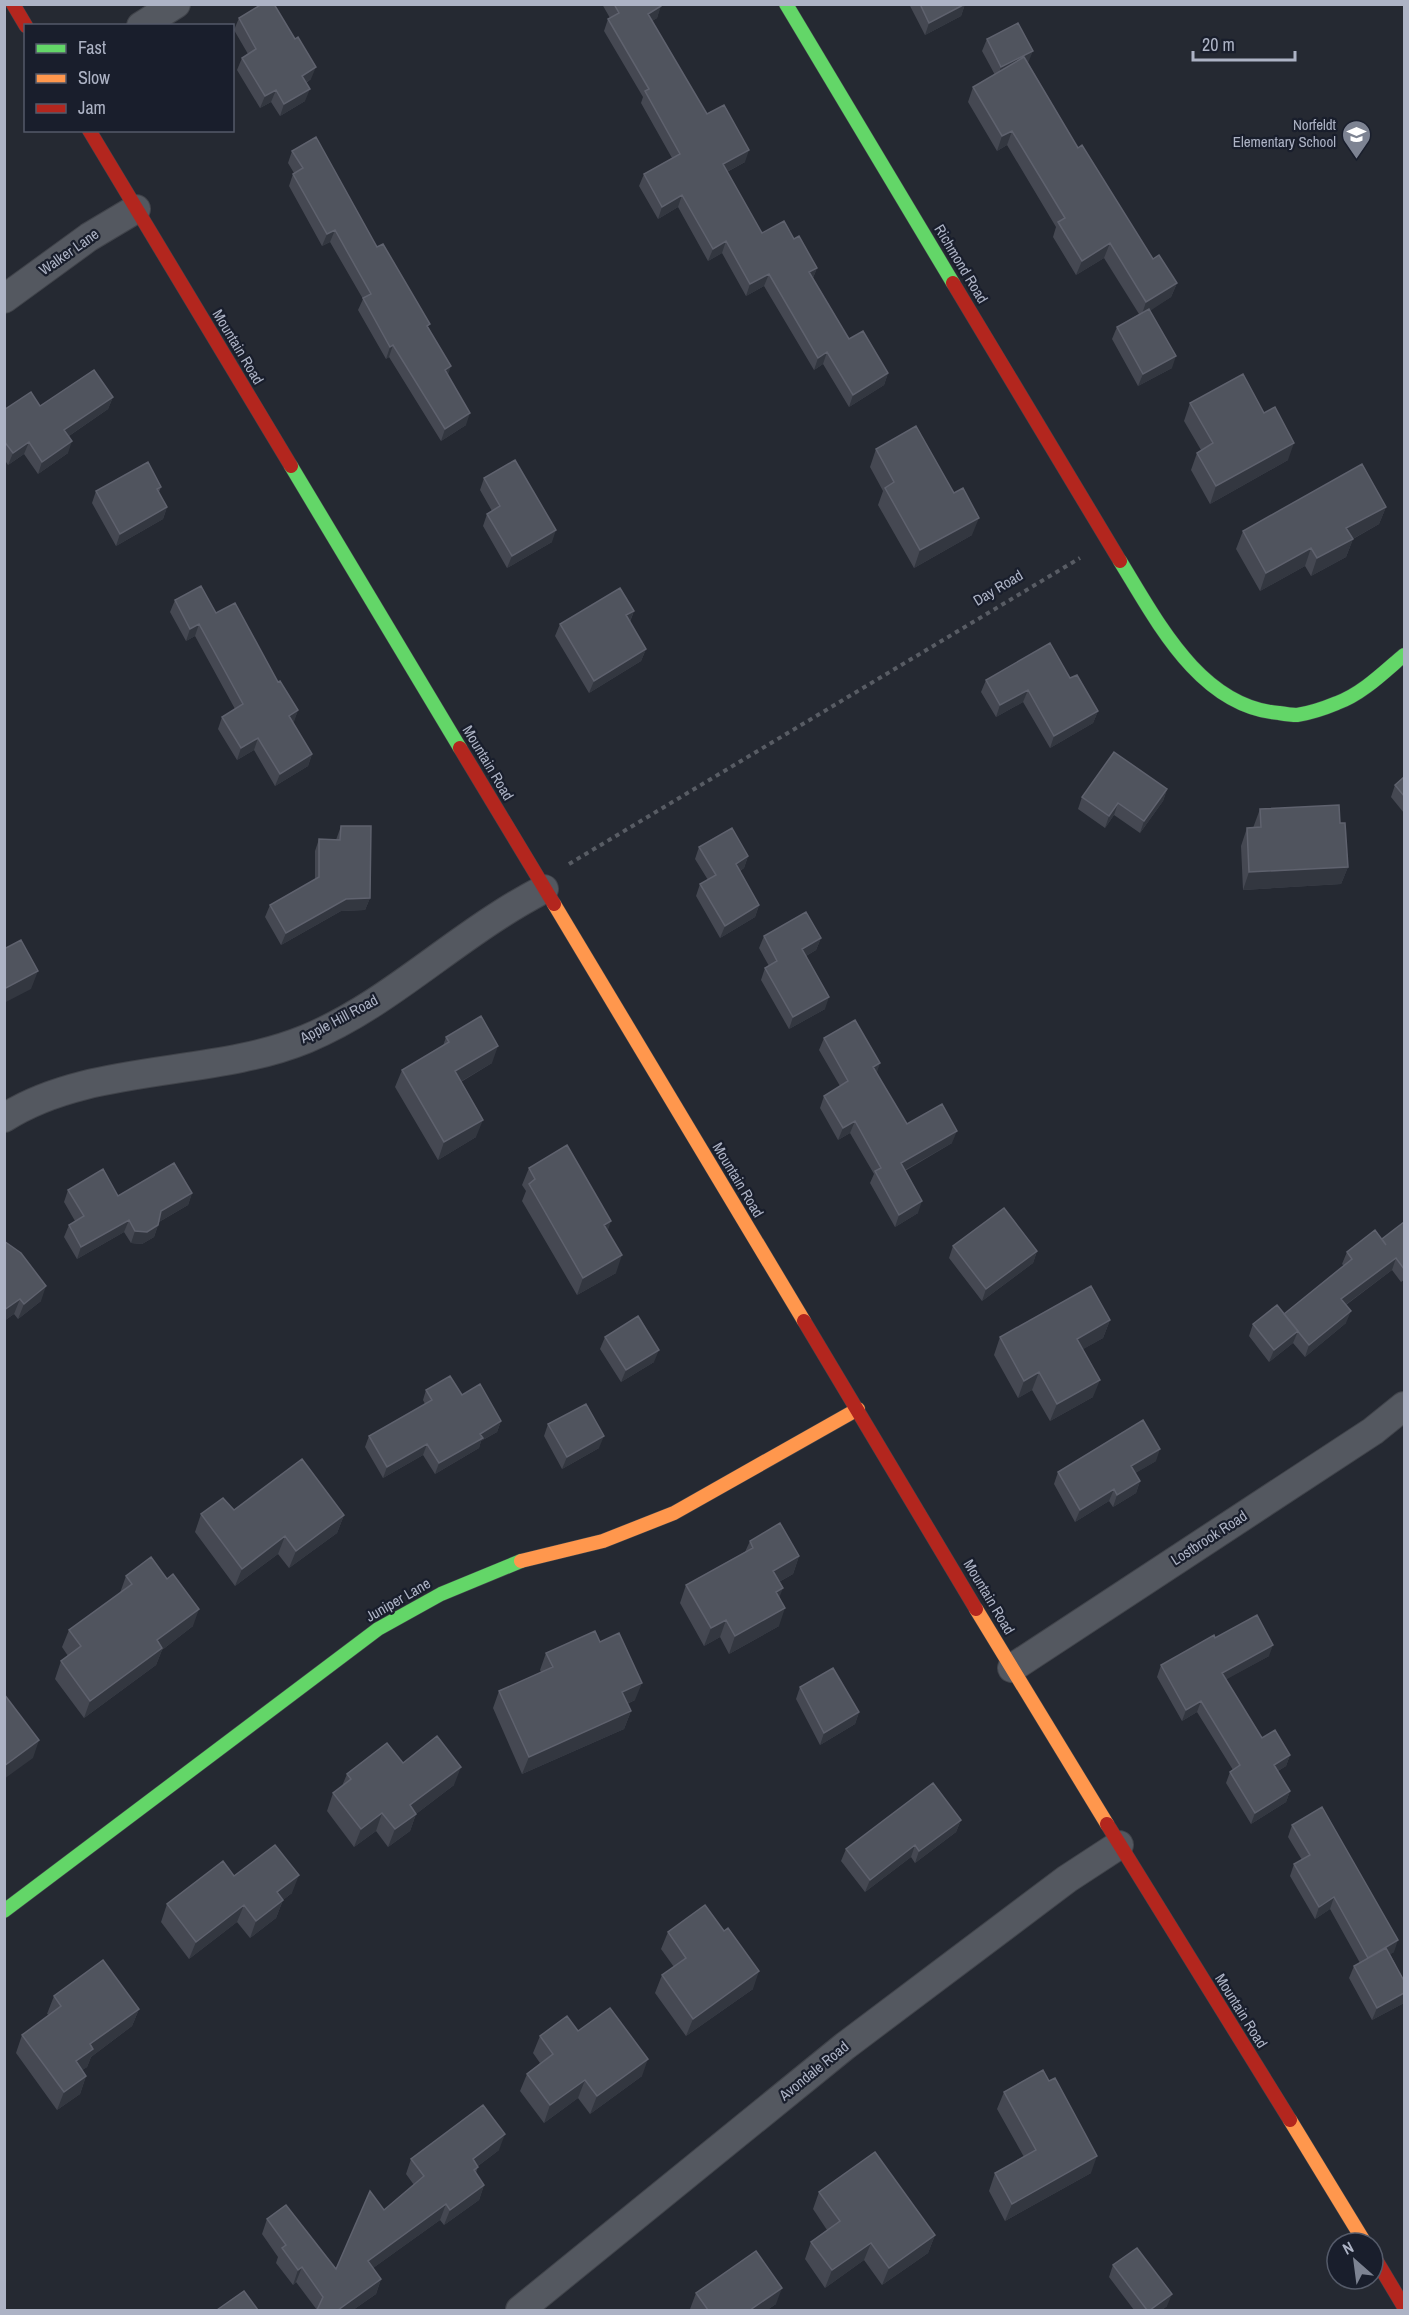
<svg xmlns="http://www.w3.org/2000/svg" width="1409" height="2315" viewBox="0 0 1409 2315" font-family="'Archivo Narrow',sans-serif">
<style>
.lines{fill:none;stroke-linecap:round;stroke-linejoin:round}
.street-casing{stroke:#41444b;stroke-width:30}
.fast-casing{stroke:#41444b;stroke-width:15}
.slow-casing{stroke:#41444b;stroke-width:15}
.jam-casing{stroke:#41444b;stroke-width:15}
.path{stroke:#585c64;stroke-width:4;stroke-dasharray:4.5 4.5;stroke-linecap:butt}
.street{stroke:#545860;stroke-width:28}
.fast{stroke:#63d668;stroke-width:14}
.slow{stroke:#ff974d;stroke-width:14}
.jam{stroke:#b3261e;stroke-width:14}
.wall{fill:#454852}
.shaded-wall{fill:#333740}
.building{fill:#50545e;stroke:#5f626e;stroke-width:1.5}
.labels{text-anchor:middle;stroke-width:4.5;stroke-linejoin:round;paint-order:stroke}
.poi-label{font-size:15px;fill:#adb3c5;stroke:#191e2c;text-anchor:end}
.street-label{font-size:15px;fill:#adb3c5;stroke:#191e2c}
</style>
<rect width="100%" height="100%" fill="#252932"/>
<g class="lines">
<defs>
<path id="street" d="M141,26L176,4
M4,299L89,237L136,209
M4,1118C90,1063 211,1078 306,1039C378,1009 436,955 501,914C515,905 529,897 544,889
M1012,1668L1373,1431L1404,1406
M520,2310L845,2046L1067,1879L1119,1845"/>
<path id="fast" d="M786,4L953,283
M291,466L460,748
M1120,561C1157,621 1200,707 1279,713C1285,714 1292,715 1297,715C1310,713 1325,708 1337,703C1362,694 1384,672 1404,655
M4,1911L378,1629L441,1594L521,1561"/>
<path id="slow" d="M554,904L804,1321
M521,1561L603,1541L674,1513L858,1409
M976,1609L1107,1824
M1290,2120L1365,2243"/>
<path id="jam" d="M13,4L26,26
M89,130L291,466
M953,283L1120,561
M460,748L554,904
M804,1321L976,1609
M1107,1824L1290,2120
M1373,2255L1404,2307"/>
</defs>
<use href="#street" class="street-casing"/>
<use href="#fast" class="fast-casing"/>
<use href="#slow" class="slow-casing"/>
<use href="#jam" class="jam-casing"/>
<path class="path" d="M569,864L1080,558"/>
<use href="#street" class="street"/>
<use href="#fast" class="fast"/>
<use href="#slow" class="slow"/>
<use href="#jam" class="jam"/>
</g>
<path class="wall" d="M602,4H661L657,18L652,21L707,114L745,162L727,172L762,233L794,239L817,268L813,278L849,339L888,373L884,385L849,407L823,364L814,370L764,286L746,296L722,253L708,261L678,207L658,219L639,186L644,174L672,158L641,103L643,97L604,31L608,19L610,18Z
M909,4H965L961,16L925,35Z
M239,18L311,79L306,83L305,101L280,116L271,102L260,108L237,70L242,58L248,54L234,30Z
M987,39L1028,63L1078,148L1153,259L1177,283L1171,297L1150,310L1172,368L1138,386L1112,339L1117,327L1139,314L1104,258L1076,275L1053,237L1056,227L1007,145L997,151L968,102L973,87L995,75L982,51Z
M292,151L377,247L428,328L448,376L466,425L441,441L389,357L386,359L358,310L363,299L330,242L322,246L289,186L293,174L294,173L288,163Z
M113,397L108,409L69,436L68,453L38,474L24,454L8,465L4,459V410Z
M1190,403L1288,460L1210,504L1191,470L1197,453L1201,450L1184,421Z
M876,449L972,535L914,568L878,505L883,491L870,467Z
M484,478L552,542L507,568L483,526L487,514L492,511L480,490Z
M161,487L159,492L167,507L163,519L116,546L92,503L96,491Z
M1386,507L1379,524L1353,539L1346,557L1311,576L1305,566L1260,591L1236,549L1243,531Z
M175,600L216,613L278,682L298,710L293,723L312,754L308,766L275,786L254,750L237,760L218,729L222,717L235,709L195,636L186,641L170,612Z
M634,611L630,622L646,649L641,661L589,693L555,636L560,624Z
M1070,678L1098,711L1093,723L1050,748L1023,702L996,717L981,692L986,680Z
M1404,777V813L1391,797L1395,785Z
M1167,789L1163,801L1140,833L1114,815L1105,828L1078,809L1082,797Z
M1260,809L1348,867L1341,884L1243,890L1241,846L1247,828H1253Z
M341,826L370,898L365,910L341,911L281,945L265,917L270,905L315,879V851L319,839L336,840Z
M699,847L748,856L744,868L740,871L759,905L755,917L720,938L696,896L700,884L708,880L695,859Z
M764,936L821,938L816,950L806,956L825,1009L789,1029L761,980L765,968L769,966L759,948Z
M446,1037L492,1063L461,1082L476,1137L438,1160L395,1087L402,1070L443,1046Z
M824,1038L876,1072L907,1124L952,1143L905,1171L918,1213L895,1227L870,1183L874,1174L850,1133L838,1140L820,1108L824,1096L840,1086L819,1050Z
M529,1168L608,1230L616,1273L577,1295L522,1201L526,1191L522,1185Z
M68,1190L118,1196L192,1193L188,1205L159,1222L154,1237L142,1244L131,1243L124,1232L77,1259L64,1237L69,1225L75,1221L64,1202Z
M1404,1222V1280L1401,1282L1392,1270L1346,1305V1323L1305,1357L1293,1343L1269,1362L1249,1336L1253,1324L1284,1314L1344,1266L1342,1264L1347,1252L1382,1239Z
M4,1241L41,1301L18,1319L14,1314L4,1321Z
M953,1246L1037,1251L1033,1263L982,1301L949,1258Z
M1110,1320L1103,1338L1083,1349L1093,1397L1050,1421L1032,1390L1018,1398L994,1355L1000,1337Z
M605,1337L654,1362L621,1382L600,1349Z
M426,1390L462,1395L501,1421L497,1432L481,1441L479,1448L435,1474L423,1455L383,1478L365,1447L369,1436L425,1404L423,1400Z
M548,1424L599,1448L562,1469L544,1436Z
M1156,1461L1135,1473L1140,1481L1136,1493L1113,1507L1109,1501L1075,1522L1054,1484L1058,1472Z
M234,1510L344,1515L337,1533L289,1568L278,1554L235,1586L195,1532L201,1514Z
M750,1541L799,1556L793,1574L779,1582V1626L729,1654L720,1637L704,1646L680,1603L686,1585L745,1552Z
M126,1576L193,1626L162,1650L156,1665L84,1718L55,1679L61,1661L68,1656L62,1647L69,1630L120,1593Z
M1215,1638L1269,1656L1226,1679L1262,1738L1290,1755L1286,1766L1278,1771L1290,1791L1286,1802L1251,1824L1226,1783L1230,1772L1233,1770L1197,1712L1182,1721L1157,1677L1161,1665Z
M600,1642L635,1700L627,1704L631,1711L624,1729L522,1774L493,1708L499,1691L541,1672L540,1670L546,1653Z
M800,1687L859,1712L855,1724L820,1745L796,1699Z
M403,1763L454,1785L416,1814L410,1831L388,1847L376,1831L354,1847L327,1811L333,1793L342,1786L347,1774Z
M961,1820L956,1832L915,1863L911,1857L865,1892L841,1861L846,1849Z
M1292,1825L1394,1952L1390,1954L1404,1981V2003L1372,2020L1349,1978L1354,1966L1360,1963L1330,1909L1315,1919L1290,1876L1294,1864L1302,1860L1288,1837Z
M234,1876L292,1893L283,1900L276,1918L250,1938L237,1922L189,1959L161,1922L167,1904Z
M668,1932L753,1989L686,2036L655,1993L662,1975L674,1967L661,1949Z
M54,1996L139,2009L132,2026L91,2057L87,2067L82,2070L86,2076L80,2094L57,2110L16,2053L22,2035L49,2015L47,2014Z
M578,2031L642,2076L590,2114L578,2098L544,2123L520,2091L527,2074L540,2063L533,2053L540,2036Z
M1049,2081L1091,2173L1005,2221L989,2191L995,2173L1024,2157L997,2109L1004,2092Z
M499,2150L478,2166L476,2173L484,2185L479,2200L444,2225L440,2220L373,2268L381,2279L376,2294L353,2310H317L296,2282L293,2285L276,2263L278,2257L262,2234L267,2219L336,2269L384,2210L414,2185L406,2174L411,2159Z
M819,2192L935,2235L928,2253L882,2285L864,2260L825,2288L805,2259L811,2242L827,2230L813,2209Z
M1113,2265L1167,2306L1162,2310H1134L1109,2277Z
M696,2293L776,2304L767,2310H691L690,2309Z"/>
<path class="shaded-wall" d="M965,4L961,16L925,35L929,23Z
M661,6L657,18L644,26L648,14Z
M1033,51L1028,63L997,79L1001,67Z
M316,67L311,79L297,88L302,76Z
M310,89L305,101L280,116L284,104Z
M276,90L271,102L260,108L265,96Z
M1012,131L1007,145L997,151L1002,136Z
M749,150L745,162L719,176L723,164Z
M682,195L678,207L658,219L662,207Z
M335,230L330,242L322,246L327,234Z
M726,241L722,253L708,261L713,249Z
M1110,243L1104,258L1076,275L1082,261Z
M817,268L812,280L809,272Z
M769,274L764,286L746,296L750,284Z
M1177,283L1171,297L1141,317L1146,302Z
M393,345L389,357L386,359L390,347Z
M827,352L823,364L814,370L818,358Z
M1176,356L1172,368L1138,386L1143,374Z
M451,366L447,378L445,370Z
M888,373L884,385L849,407L853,395Z
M113,397L108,409L60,442L64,430Z
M470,413L466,425L441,441L445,429Z
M72,441L68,453L38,474L42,462Z
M29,442L24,454L8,465L13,453Z
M1294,443L1288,460L1210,504L1216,486Z
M167,507L163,519L116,546L120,534Z
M1386,507L1379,524L1340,546L1346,528Z
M979,518L972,535L914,568L920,550Z
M556,530L552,542L507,568L512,556Z
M1353,539L1346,557L1311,576L1317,558Z
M1311,548L1305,566L1260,591L1266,573Z
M634,611L629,623L626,615Z
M199,624L195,636L186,641L190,629Z
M646,649L641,661L589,693L594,681Z
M1028,690L1023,702L996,717L1000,705Z
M298,710L294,722L284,728L289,716Z
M1098,711L1093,723L1050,748L1054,736Z
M258,738L254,750L237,760L241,748Z
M312,754L308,766L275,786L280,774Z
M1167,789L1163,801L1140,833L1144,821Z
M1118,803L1114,815L1105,828L1109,816Z
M748,856L744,868L731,876L736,864Z
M1348,867L1341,884L1243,890L1249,872Z
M370,898L365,910L341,911L281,945L286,933L346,899Z
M759,905L755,917L720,938L725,926Z
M821,938L816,950L797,961L802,949Z
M38,971L31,989L4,1003V989Z
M829,997L825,1009L789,1029L793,1017Z
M498,1046L492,1063L448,1089L455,1071Z
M880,1063L876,1075L873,1067Z
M483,1120L476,1137L438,1160L444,1142Z
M855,1121L850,1133L838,1140L843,1128Z
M957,1131L952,1143L896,1175L901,1163Z
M192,1193L188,1205L157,1223L161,1211Z
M922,1201L918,1213L895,1227L899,1215Z
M129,1220L124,1232L77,1259L81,1247Z
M611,1221L605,1239L604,1225Z
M158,1225L154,1237L142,1244L131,1243L135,1231Z
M1037,1251L1033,1263L982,1301L986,1289Z
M622,1255L616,1273L577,1295L583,1278Z
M1396,1258L1392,1270L1337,1311L1341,1299Z
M46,1286L41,1301L18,1319L24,1304Z
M20,1299L14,1314L4,1321V1310Z
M1351,1311L1346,1323L1305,1357L1309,1345Z
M1110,1320L1103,1338L1071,1356L1077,1339Z
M1298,1331L1293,1343L1269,1362L1274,1350Z
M659,1350L654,1362L621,1382L626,1370Z
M1039,1372L1032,1390L1018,1398L1024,1381Z
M1100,1380L1093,1397L1050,1421L1057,1404Z
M501,1421L497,1432L481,1441L479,1448L435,1474L439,1463L480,1434Z
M604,1436L599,1448L562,1469L567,1457Z
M427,1444L423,1455L383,1478L387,1467Z
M1160,1449L1156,1461L1127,1478L1131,1466Z
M1140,1481L1136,1493L1113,1507L1117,1495Z
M1114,1489L1109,1501L1075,1522L1080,1510Z
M344,1515L337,1533L289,1568L296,1551Z
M285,1536L278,1554L235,1586L242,1569Z
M799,1556L793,1574L766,1589L773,1571Z
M783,1588L776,1606V1592Z
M785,1608L779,1626L729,1654L735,1636Z
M199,1609L193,1626L162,1650L156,1665L84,1718L90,1701L157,1640Z
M726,1620L720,1637L704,1646L711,1628Z
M1273,1645L1269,1656L1218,1684L1222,1673Z
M642,1683L635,1700L615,1709L622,1692Z
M1201,1701L1197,1712L1182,1721L1186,1710Z
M631,1711L624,1729L522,1774L529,1757Z
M859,1712L855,1724L820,1745L824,1733Z
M39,1740L33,1758L4,1779V1766Z
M1290,1755L1286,1766L1270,1776L1274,1765Z
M461,1767L454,1785L416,1814L410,1831L388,1847L395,1829L410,1805Z
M1290,1791L1286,1802L1251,1824L1255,1813Z
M382,1813L376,1831L354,1847L361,1829Z
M961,1820L956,1832L915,1863L919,1851Z
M915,1845L911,1857L865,1892L870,1880Z
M299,1875L292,1893L283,1900L276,1918L250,1938L256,1921L277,1892Z
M1334,1897L1330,1909L1315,1919L1319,1907Z
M244,1905L237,1922L189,1959L196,1942Z
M1398,1940L1394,1952L1364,1970L1368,1958Z
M759,1971L753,1989L686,2036L693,2019Z
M1404,1993V2003L1372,2020L1377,2008Z
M139,2009L132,2026L91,2057L87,2067L70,2079L76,2061L90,2044Z
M648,2059L642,2076L590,2114L597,2096Z
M86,2076L80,2094L57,2110L64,2092Z
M585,2080L578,2098L544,2123L550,2105Z
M505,2134L499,2150L467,2174L473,2159Z
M1097,2156L1091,2173L1005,2221L1012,2204Z
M484,2185L479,2200L444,2225L450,2210Z
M446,2204L440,2220L362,2276L368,2261Z
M935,2235L928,2253L882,2285L889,2268Z
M871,2243L864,2260L825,2288L832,2270Z
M302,2267L296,2282L293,2285L298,2270Z
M381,2279L376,2294L353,2310H338Z
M782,2288L776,2304L767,2310H750Z
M1172,2294L1167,2306L1162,2310H1150Z"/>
<path class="building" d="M262,4H274L295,39L298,37L316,67L302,76L310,89L284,104L276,90L265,96L242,58L256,49L239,18Z
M614,4H661V6L648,14L707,114L724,105L749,150L723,164L762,233L784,221L794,239L799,236L817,268L809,272L849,339L863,331L888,373L853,395L827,352L818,358L769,274L750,284L726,241L713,249L682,195L662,207L644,174L680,154L645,91L649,89L608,19L619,13Z
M920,4H965L929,23Z
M1018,23L1033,51L1001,67L987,39Z
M1024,57L1078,148L1082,145L1153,259L1159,255L1177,283L1146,302L1110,243L1082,261L1058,222L1065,218L1012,131L1002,136L973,87Z
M316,137L377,247L383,244L430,324L427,326L451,366L445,370L470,413L445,429L393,345L390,347L363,298L371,294L335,230L327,234L293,174L303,168L292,151Z
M1149,309L1176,356L1143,374L1117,327Z
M94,370L113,397L64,430L72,441L42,462L29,442L13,453L4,441V410L31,392L40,406Z
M1243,374L1264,413L1275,407L1294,443L1216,486L1197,453L1213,443L1190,403Z
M916,426L954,493L963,488L979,518L920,550L885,488L894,482L876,449Z
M515,460L556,530L512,556L487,514L500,506L484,478Z
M148,462L161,487L157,489L167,507L120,534L96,491Z
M1362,464L1386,507L1346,528L1353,539L1317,558L1311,548L1266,573L1243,531Z
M201,586L216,613L235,603L278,682L280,681L298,710L289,716L312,754L280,774L258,738L241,748L222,717L243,704L199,624L190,629L175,600Z
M620,588L634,611L626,615L646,649L594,681L560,624Z
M1050,643L1070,678L1077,675L1098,711L1054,736L1028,690L1000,705L986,680Z
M1114,752L1167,789L1144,821L1118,803L1109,816L1082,797Z
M1404,777V796L1395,785Z
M1339,805L1340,823H1345L1348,867L1249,872L1247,828L1261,827L1260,809Z
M341,826H371L370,898L346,899L286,933L270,905L319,877V839L340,840Z
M732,828L748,856L736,864L759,905L725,926L700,884L716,875L699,847Z
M806,912L821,938L802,949L829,997L793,1017L765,968L777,961L764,936Z
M21,940L38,971L4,989V949Z
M481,1016L498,1046L455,1071L483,1120L444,1142L402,1070L449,1042L446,1037Z
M855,1020L880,1063L873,1067L907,1124L942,1104L957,1131L901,1163L922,1201L899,1215L875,1171L881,1168L855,1121L843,1128L824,1096L848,1081L824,1038Z
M567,1145L611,1221L604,1225L622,1255L583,1278L529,1184L535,1179L529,1168Z
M174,1163L192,1193L161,1211L158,1225L147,1232L135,1231L129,1220L81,1247L69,1225L84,1216L68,1190L103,1169L118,1196Z
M1004,1208L1037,1251L986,1289L953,1246Z
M1404,1222V1269L1396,1258L1341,1299L1351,1311L1309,1345L1284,1314L1352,1259L1347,1252L1375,1230L1386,1245L1382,1239Z
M4,1241L21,1253L46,1286L24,1304L20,1299L4,1310Z
M1091,1286L1110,1320L1077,1339L1100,1380L1057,1404L1039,1372L1024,1381L1000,1337Z
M1277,1305L1298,1331L1274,1350L1253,1324Z
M638,1316L659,1350L626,1370L605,1337Z
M450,1376L462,1395L480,1384L501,1421L480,1434L483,1438L439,1463L427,1444L387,1467L369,1436L432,1400L426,1390Z
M586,1404L604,1436L567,1457L548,1424Z
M1143,1420L1160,1449L1131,1466L1140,1481L1117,1495L1114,1489L1080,1510L1058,1472Z
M302,1459L344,1515L296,1551L285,1536L242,1569L201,1514L223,1498L234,1510Z
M780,1523L799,1556L773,1571L783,1588L776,1592L785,1608L735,1636L726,1620L711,1628L686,1585L753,1548L750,1541Z
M151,1557L167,1579L173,1574L199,1609L157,1640L162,1648L90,1701L61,1661L81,1646L69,1630L132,1584L126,1576Z
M1257,1615L1273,1645L1222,1673L1262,1738L1275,1730L1290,1755L1274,1765L1290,1791L1255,1813L1230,1772L1240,1765L1201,1701L1186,1710L1161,1665L1214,1635L1215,1638Z
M595,1631L600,1642L619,1633L642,1683L622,1692L631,1711L529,1757L499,1691L553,1667L546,1653Z
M833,1668L859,1712L824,1733L800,1687Z
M4,1694L39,1740L4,1766Z
M437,1736L461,1767L410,1805L416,1814L395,1829L382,1813L361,1829L333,1793L351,1779L347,1774L387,1743L403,1763Z
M933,1783L961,1820L919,1851L915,1845L870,1880L846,1849Z
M1322,1807L1398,1940L1368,1958L1334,1897L1319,1907L1294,1864L1310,1855L1292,1825Z
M275,1845L299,1875L277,1892L283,1900L256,1921L244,1905L196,1942L167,1904L223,1861L234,1876Z
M705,1905L724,1931L728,1928L759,1971L693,2019L662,1975L686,1958L668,1932Z
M1386,1948L1404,1981V1993L1377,2008L1354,1966Z
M103,1960L139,2009L90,2044L93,2049L76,2061L86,2076L64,2092L22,2035L61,2006L54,1996Z
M610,2008L648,2059L597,2096L585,2080L550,2105L527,2074L553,2054L540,2036L567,2016L578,2031Z
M1043,2070L1049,2081L1055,2078L1097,2156L1012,2204L995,2173L1036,2150L1004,2092Z
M483,2105L505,2134L473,2159L478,2167L474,2170L484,2185L450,2210L446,2204L368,2261L381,2279L338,2310H317L323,2297L302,2267L298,2270L282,2248L286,2245L267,2219L286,2205L336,2269L370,2191L384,2210L424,2176L411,2159Z
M875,2152L935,2235L889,2268L871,2243L832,2270L811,2242L840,2221L819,2192Z
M1137,2248L1172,2294L1150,2310H1147L1113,2265Z
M756,2251L782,2288L750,2310H708L696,2293Z
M244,2291L258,2310H217Z"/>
<defs>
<symbol id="school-pin" viewBox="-11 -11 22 30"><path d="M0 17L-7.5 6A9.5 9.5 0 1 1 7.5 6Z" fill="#7d8392" stroke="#191e2c"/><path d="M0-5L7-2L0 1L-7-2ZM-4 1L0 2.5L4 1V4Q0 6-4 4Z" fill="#fff"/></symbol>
</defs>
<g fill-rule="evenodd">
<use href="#school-pin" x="1340" y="118" width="33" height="45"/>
</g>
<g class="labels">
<g class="poi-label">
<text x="1336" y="130">Norfeldt<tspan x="1336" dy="17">Elementary School</tspan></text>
</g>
<g class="street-label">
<text transform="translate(69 252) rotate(-35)" y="5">Walker Lane</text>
<text transform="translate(961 264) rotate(59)" y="5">Richmond Road</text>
<text transform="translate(238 347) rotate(59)" y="5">Mountain Road</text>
<text transform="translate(998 588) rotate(-31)" y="5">Day Road</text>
<text transform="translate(488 763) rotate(59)" y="5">Mountain Road</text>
<text transform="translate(339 1019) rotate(-28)" y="5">Apple Hill Road</text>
<text transform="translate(738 1180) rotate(59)" y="5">Mountain Road</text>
<text transform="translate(1209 1538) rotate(-33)" y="5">Lostbrook Road</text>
<text transform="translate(989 1597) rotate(59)" y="5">Mountain Road</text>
<text transform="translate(398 1600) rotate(-30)" y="5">Juniper Lane</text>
<text transform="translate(1241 2011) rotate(58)" y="5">Mountain Road</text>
<text transform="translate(814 2071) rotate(-39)" y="5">Avondale Road</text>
</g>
</g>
<rect width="1409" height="2315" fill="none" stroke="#adb3c5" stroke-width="12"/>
<rect x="24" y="24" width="210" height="108" fill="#191e2c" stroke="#545a69" stroke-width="1.5"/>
<rect x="36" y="44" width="30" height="9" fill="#63d668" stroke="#545a69" stroke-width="1.5"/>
<text x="78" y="54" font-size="18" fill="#adb3c5">Fast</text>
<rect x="36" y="74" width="30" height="9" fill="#ff974d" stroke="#545a69" stroke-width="1.5"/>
<text x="78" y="84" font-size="18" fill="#adb3c5">Slow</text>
<rect x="36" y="104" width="30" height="9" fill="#b3261e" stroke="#545a69" stroke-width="1.5"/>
<text x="78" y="114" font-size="18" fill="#adb3c5">Jam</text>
<g transform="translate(1355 2261) rotate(332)"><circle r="28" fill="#191e2c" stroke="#545a69" stroke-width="1.5"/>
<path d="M0-4.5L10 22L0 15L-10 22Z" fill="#7d8392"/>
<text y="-9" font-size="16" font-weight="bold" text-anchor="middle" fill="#adb3c5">N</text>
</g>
<path d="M1193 51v9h102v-9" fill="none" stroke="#adb3c5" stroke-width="3"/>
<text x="1202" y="51" font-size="18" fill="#adb3c5" stroke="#191e2c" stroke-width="4.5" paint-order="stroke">20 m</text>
</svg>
